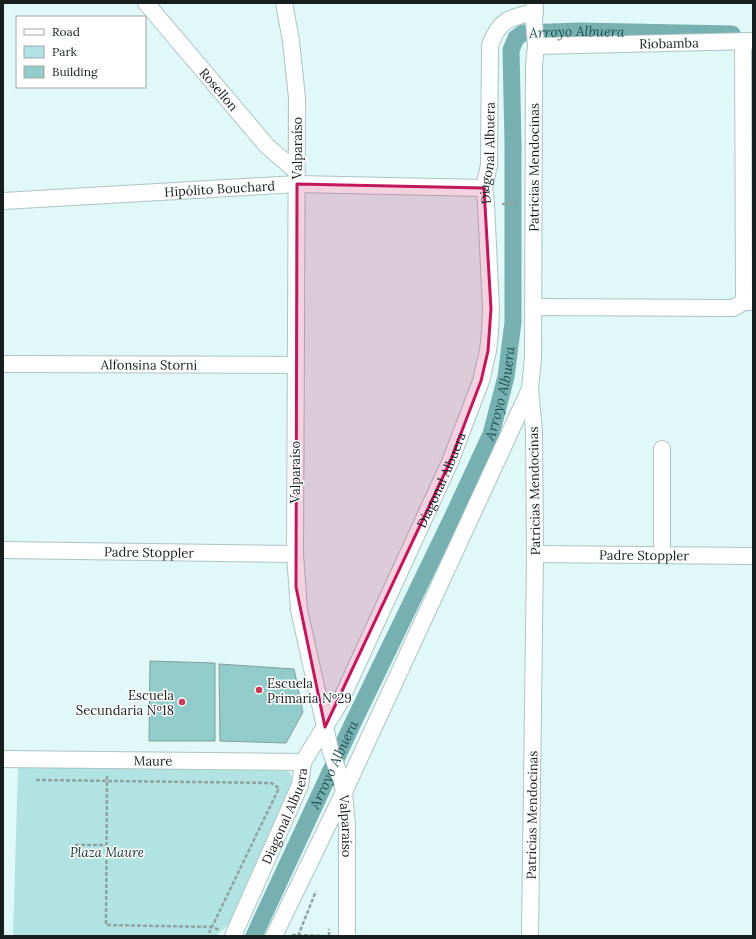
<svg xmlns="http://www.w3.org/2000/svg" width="756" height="939" viewBox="0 0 756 939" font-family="Lora,serif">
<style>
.green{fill:#b1e3e3}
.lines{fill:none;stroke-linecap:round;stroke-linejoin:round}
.canal{stroke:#76b0b0;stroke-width:17}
.building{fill:#91cccb;stroke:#869c9c}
.minor-casing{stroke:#adc4c4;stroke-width:18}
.path{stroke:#90a2a1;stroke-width:2.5;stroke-dasharray:4 2;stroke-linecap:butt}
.minor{stroke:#fff;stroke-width:16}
.marked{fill:#c2185b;fill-opacity:0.2;stroke:#c2185b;stroke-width:3;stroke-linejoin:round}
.poi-dot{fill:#ca3a53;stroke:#fff;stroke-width:1.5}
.labels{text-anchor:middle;stroke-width:3;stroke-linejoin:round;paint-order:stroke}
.street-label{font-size:13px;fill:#161e1e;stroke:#fff}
.poi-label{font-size:13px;fill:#161e1e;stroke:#fff;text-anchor:start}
.park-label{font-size:13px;font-style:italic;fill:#123131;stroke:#fff}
.water-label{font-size:14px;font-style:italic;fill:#1f5353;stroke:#fff}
</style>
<rect width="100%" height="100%" fill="#e0f8f7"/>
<path class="green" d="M18,766L283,769L289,772L292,777L291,784L228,925L216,936H13Z"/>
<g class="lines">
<path class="canal" id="s1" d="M254,936L352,725L453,516L491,434L506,377L513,322V144L511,50L516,38L523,33L580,31L732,34"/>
</g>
<path class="building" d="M150,661L215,663V741H149Z
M219,664L294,669L303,712L286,743L220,741Z"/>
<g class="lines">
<defs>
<g id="minor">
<path id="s2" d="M146,3L267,146L296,171"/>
<path id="s3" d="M284,3L291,41L297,98L295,554L299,610L330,749L341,779L344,792L347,826V936"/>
<path d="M743,41L744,302"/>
<path id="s4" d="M536,46L753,41"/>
<path id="s5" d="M3,201L297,184L484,188"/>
<path d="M533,307L733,308L744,302H753"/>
<path id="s6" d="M3,364L295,365"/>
<path id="s7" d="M3,550L295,554"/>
<path id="s8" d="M535,554L753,556"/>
<path d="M662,555V449"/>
<path id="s9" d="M3,759L303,762"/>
<path id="s10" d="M233,936L300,785L303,762L334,712L340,702L450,462L481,381L488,351L490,332L491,309L486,204L484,188L489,165L490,45C500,19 509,18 535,12"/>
<path d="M274,936L344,792L529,391"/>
<path id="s11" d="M530,936L535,554L534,431L530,389L533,358L534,65L536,46L534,22L535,3"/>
</g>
</defs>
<use href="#minor" class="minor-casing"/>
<path class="path" d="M502,204L517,203
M107,776L106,925L211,927L220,930
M36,780L271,783L279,788L209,933
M75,845H106
M292,935L325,936
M298,936L316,891
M329,936V929"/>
<use href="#minor" class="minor"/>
</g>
<path class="marked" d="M297,184L484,188L491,309L488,351L481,381L450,462L325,727L296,587Z"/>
<g class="poi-dot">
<circle cx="259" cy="690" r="4"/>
<circle cx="182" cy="702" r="4"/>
</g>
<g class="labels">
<g class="street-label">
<text dy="5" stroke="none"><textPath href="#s4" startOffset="133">Riobamba</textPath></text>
<text dy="5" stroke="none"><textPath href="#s2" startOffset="113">Rosellon</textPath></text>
<text transform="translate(297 148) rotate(-90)" y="5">Valparaíso</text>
<text dy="5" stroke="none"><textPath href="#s10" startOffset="839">Diagonal Albuera</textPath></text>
<text dy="5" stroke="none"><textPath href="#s11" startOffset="769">Patricias Mendocinas</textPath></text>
<text dy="5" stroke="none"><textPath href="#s5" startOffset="217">Hipólito Bouchard</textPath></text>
<text dy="5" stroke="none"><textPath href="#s6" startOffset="146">Alfonsina Storni</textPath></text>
<text transform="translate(295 472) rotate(-90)" y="5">Valparaíso</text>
<text dy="5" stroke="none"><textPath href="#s10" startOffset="503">Diagonal Albuera</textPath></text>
<text transform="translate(534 491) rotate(-91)" y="5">Patricias Mendocinas</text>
<text dy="5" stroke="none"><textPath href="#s7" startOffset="146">Padre Stoppler</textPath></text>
<text dy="5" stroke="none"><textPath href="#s8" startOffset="109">Padre Stoppler</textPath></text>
<text dy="5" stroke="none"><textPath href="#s9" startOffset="150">Maure</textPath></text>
<text dy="5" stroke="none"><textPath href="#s10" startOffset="131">Diagonal Albuera</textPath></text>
<text dy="5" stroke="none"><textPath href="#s11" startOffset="121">Patricias Mendocinas</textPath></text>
<text dy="5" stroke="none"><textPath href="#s3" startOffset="830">Valparaíso</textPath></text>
</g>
<g class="poi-label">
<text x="267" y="688">Escuela<tspan x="267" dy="15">Primaria Nº29</tspan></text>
<text x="174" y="700" text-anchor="end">Escuela<tspan x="174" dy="15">Secundaria Nº18</tspan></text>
</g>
<g class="park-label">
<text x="107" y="857">Plaza Maure</text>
</g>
<g class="water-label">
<text dy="5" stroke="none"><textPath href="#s1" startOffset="1017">Arroyo Albuera</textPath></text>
<text dy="5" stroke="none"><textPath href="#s1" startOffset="597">Arroyo Albuera</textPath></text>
<text dy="5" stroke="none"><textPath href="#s1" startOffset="189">Arroyo Albuera</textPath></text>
</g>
</g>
<rect width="756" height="939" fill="none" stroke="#161e1e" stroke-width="8"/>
<rect x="16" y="16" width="130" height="72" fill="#ffffff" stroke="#a2a5a5"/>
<rect x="24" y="29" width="20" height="6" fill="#ffffff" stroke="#a2a5a5"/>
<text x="52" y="36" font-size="12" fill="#161e1e">Road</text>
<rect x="24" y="46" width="20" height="12" fill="#b1e3e3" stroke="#a2a5a5"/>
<text x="52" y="56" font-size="12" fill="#161e1e">Park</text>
<rect x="24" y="66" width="20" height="12" fill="#91cccb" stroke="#a2a5a5"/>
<text x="52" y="76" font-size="12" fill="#161e1e">Building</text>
</svg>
